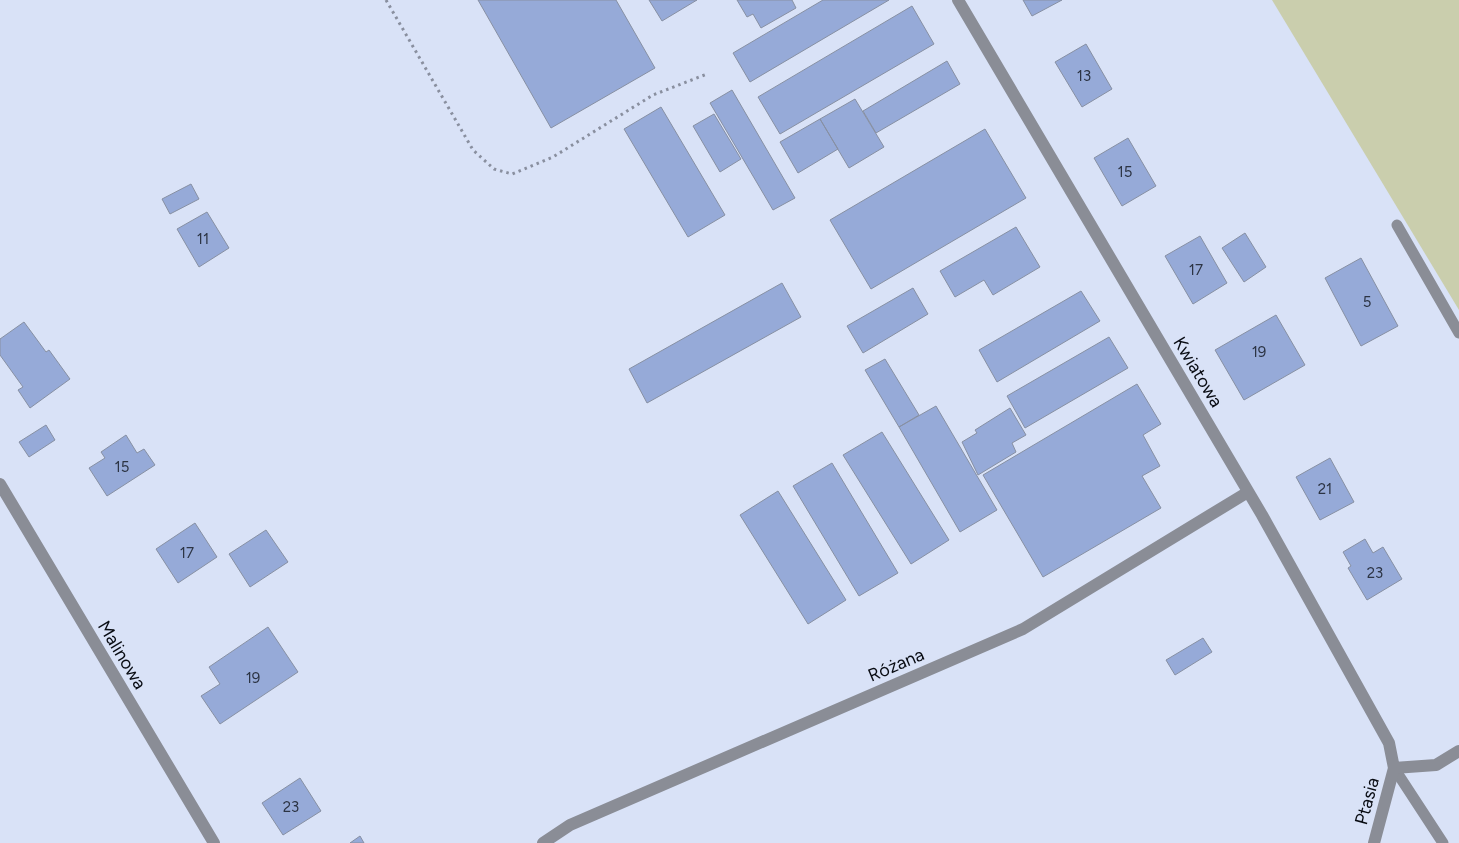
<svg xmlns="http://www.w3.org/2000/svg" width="1459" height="843" viewBox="0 0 1459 843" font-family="Figtree,sans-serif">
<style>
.green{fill:#cacead}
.building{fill:#96aad8;stroke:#8790a3}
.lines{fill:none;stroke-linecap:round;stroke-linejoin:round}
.path{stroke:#898f9f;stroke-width:3;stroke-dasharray:2.5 4;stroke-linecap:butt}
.service{stroke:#8a8d96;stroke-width:11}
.minor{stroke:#8a8d96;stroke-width:12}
.labels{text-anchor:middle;stroke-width:4;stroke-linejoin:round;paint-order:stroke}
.number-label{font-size:15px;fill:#2c3444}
.street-label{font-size:18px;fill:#090c13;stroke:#d9e2f7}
</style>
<rect width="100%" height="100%" fill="#d9e2f7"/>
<path class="green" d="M1272,0H1459V310Z"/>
<path class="building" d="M478,0H616L655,68L551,128Z
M649,0H697L662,21Z
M737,0H792L796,8L761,28L753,14L747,17Z
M823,0H889L750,82L733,53Z
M1023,0H1062L1032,16Z
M912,6L934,44L780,134L758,97Z
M1086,44L1112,89L1082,107L1055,62Z
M947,61L960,84L876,133L863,111Z
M732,90L795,198L773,210L710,103Z
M855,99L884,147L849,168L820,119Z
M661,107L725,215L688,237L624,129Z
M714,114L741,159L720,172L693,126Z
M820,119L838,149L798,173L780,142Z
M985,129L1026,198L871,289L830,220Z
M1128,138L1156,186L1122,206L1094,158Z
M191,184L199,199L170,214L162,199Z
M207,212L229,248L199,267L177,229Z
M1016,227L1040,267L993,295L984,280L955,297L940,271Z
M1245,233L1266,267L1244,282L1222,248Z
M1200,236L1227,283L1193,304L1165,256Z
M1361,258L1398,326L1361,346L1325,278Z
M782,283L801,317L647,403L629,369Z
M913,288L928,314L863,353L847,326Z
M1081,291L1100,321L997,382L979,350Z
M1276,315L1305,365L1244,400L1215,350Z
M24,322L46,352L49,350L70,379L30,408L18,390L23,387L0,355V339Z
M1109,337L1128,368L1025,428L1007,396Z
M885,359L919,415L899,427L865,370Z
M1137,384L1161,424L1143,435L1160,466L1142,476L1161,508L1043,577L983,475Z
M936,406L997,510L960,532L899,427Z
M1010,408L1026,435L1012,443L1016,452L978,475L962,442L977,433L975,430Z
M46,425L55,440L29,457L19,442Z
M882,432L949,540L911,564L843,455Z
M126,435L137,453L144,449L155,465L107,496L89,468L105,458L101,452Z
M1330,458L1354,502L1320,520L1296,477Z
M832,463L898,573L859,596L793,486Z
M778,491L846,600L808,624L740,515Z
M195,523L217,557L178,583L156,549Z
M266,530L288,562L250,587L229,554Z
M1365,539L1373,553L1383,547L1402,579L1367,600L1348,568L1351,566L1343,552Z
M268,627L298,672L220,724L201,696L220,684L209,667Z
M1203,638L1212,652L1175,675L1166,660Z
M300,778L321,811L283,835L262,803Z
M360,836L364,843H350Z"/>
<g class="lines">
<path class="path" d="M386,0L473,150L494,169L512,174L553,157L653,95L707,74"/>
<path class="service" d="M1397,225L1459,333
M1394,768L1443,843"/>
<path class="minor" d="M958,0L1262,515L1389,743L1394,768L1374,843
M0,484L214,843
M1394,768L1436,765L1459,751
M543,843L570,825L1023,629L1248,492"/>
</g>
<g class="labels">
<g class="number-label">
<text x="1084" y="81">13</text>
<text x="1125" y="177">15</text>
<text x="203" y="244">11</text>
<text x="1196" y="275">17</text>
<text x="1367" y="307">5</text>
<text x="1259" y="357">19</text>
<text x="122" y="472">15</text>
<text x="1325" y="494">21</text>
<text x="187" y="558">17</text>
<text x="1375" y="578">23</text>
<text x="253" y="683">19</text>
<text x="291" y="812">23</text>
</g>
<g class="street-label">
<text transform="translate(1198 372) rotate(59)" y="6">Kwiatowa</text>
<text transform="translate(122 655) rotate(59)" y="6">Malinowa</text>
<text transform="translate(896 665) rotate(-23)" y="6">Różana</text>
<text transform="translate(1367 801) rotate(-75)" y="6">Ptasia</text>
</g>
</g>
</svg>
